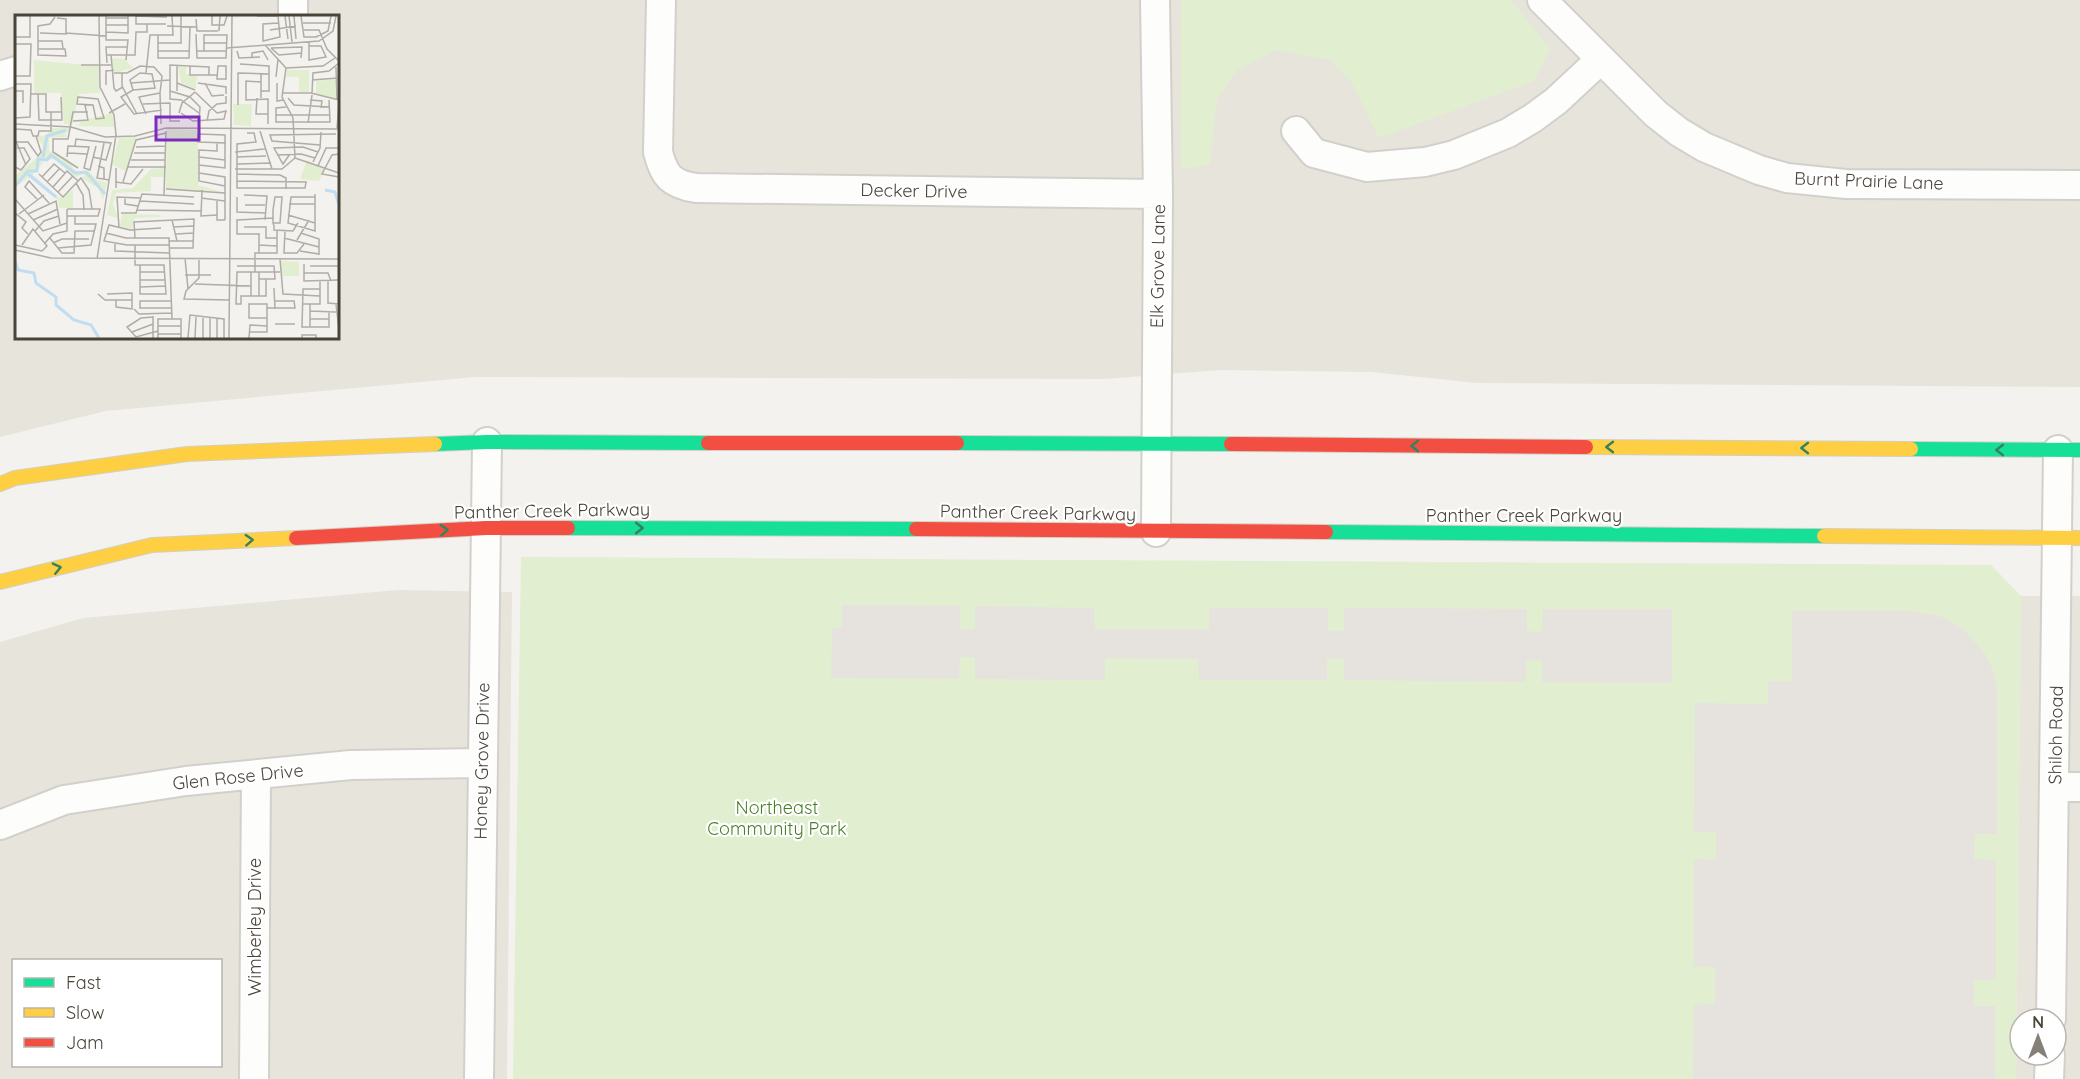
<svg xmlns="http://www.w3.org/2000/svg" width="2080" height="1079" viewBox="0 0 2080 1079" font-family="Quicksand,sans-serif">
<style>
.residential{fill:#e7e4dc;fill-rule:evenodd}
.green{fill:#e1eecf}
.parking{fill:#e6e3df}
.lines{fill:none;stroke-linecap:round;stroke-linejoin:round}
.street-casing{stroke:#d2d0cb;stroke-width:32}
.fast-casing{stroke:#d3cfc5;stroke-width:16}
.slow-casing{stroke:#d3cfc5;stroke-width:16}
.jam-casing{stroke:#d3cfc5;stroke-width:16}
.street{stroke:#fdfdfc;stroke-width:28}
.fast{stroke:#16e098;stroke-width:14}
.slow{stroke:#ffcf43;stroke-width:14}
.jam{stroke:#f24e42;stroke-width:14}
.oneway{stroke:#36825f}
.labels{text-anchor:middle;stroke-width:4.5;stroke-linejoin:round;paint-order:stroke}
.street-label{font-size:18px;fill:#4b4439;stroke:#fff}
.park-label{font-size:18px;fill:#4a7f2a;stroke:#fff}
.inset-river{fill:none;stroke:#c0ddf1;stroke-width:3}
.inset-road{fill:none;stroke:#b0aca6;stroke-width:1.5}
.view{fill:#7b2cbf;fill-opacity:0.15;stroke:#7b2cbf;stroke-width:3}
.inset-edge{fill:none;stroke:#4b4439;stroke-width:3}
</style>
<rect width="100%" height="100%" fill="#f4f2ee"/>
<path class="residential" d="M0,0H2080V387L1477,383L1371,372L1221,370L1104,379L475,377L106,411L0,437ZM16,16H338V338H16Z
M398,590L512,592L507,1079H0V642L83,618ZM14,960H220V1066H14Z
M2021,596H2080V1079H2016ZM2020,1019H2056V1055H2020Z"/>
<path class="green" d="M1181,0H1511L1550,49L1534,81L1379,138L1352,83L1331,60L1277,50L1237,70L1217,100L1210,164L1181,170Z
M521,557L1991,565L2021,596L2016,1079H513Z"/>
<path class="parking" d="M842,605L960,606V630L975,629V606L1094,608L1095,629H1209V608H1328V631H1344V608L1527,609V631L1542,632L1543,609H1672V683L1542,682V660L1526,661V682L1344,680V659H1327V680H1199L1198,659L1105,658V680L975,679V657H960L959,679L831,678L832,628L842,627Z
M1792,611H1910L1935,615L1945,618L1965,631L1986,655L1994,673L1997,687V834H1975L1974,859L1996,860V980H1974V1006H1995V1079H1693L1694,1005L1715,1004V967H1694V859L1716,860V832H1694L1695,703L1768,704V681H1792Z"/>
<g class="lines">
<defs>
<path id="street" d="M661,0L658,152C664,176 671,184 696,188L1158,194
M1155,0L1158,194L1156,532
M1542,0L1656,114L1679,132L1704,147L1759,170L1787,178L1846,184L2080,185
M293,16V0
M0,76L16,71
M1296,131L1314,153L1367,167L1425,162L1454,155L1508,133L1533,118L1556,101L1600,60
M2055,787H2080
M0,825L64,800L186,781L351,765L482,763
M2051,1019L2058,450
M254,1079L256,775
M479,1079L487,442
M2049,1079L2050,1055"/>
<path id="fast" d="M957,443L1231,444
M435,444L487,442L708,443
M1911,449L2080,450
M568,528L916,529
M1326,532L1824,536"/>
<path id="slow" d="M1586,447L1911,449
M0,484L15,478L187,454L435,444
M1824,536L2080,538
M0,582L152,545L296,538"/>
<path id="jam" d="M708,443H957
M1231,444L1586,447
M916,529L1326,532
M296,538L486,528H568"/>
</defs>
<use href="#street" class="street-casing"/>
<use href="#fast" class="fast-casing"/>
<use href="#slow" class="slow-casing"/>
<use href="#jam" class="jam-casing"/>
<use href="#street" class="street"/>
<use href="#fast" class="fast"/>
<use href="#slow" class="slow"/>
<use href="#jam" class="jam"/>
</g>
<defs><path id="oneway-chevron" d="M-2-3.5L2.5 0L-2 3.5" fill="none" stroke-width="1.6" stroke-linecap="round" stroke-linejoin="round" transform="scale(1.5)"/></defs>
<g class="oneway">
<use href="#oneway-chevron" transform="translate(1415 446) rotate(-180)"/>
<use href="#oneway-chevron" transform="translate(1610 447) rotate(-180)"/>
<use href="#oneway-chevron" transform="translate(1805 448) rotate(-180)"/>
<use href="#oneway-chevron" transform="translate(2000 450) rotate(-180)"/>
<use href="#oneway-chevron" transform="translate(639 528)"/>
<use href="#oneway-chevron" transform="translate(444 530) rotate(-3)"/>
<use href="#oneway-chevron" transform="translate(249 540) rotate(-3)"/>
<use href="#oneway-chevron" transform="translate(57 568) rotate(-13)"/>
</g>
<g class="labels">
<g class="street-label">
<text transform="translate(1869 181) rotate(2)" y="6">Burnt Prairie Lane</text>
<text transform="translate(914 191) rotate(1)" y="6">Decker Drive</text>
<text transform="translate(1158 266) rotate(-89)" y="6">Elk Grove Lane</text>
<text transform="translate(552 511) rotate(-1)" y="6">Panther Creek Parkway</text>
<text transform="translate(1038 513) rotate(1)" y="6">Panther Creek Parkway</text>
<text x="1524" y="522">Panther Creek Parkway</text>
<text transform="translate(2056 735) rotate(-89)" y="6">Shiloh Road</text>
<text transform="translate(482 761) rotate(-89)" y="6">Honey Grove Drive</text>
<text transform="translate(238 777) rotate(-6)" y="6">Glen Rose Drive</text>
<text transform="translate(255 927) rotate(-90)" y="6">Wimberley Drive</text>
</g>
<g class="park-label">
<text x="777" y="814">Northeast<tspan x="777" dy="21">Community Park</tspan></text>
</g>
</g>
<g transform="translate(15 15)">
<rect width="324" height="324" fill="#f4f2ee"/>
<path d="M96,43L110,44L118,53L100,58ZM19,45L84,51L85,78L64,79L57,110L49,109L46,78H19ZM163,51L171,52V59L182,60L181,74L166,68ZM272,55H294V77H284V62H271ZM323,64L321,84L301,79V66ZM218,89H237L236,111L219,110ZM97,98L100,112L63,111L66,106ZM37,113H56L50,119L52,122L34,123V136L53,144L62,158L74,156L82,165L92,168L88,185L83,173L68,164L69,159L61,162L39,144L29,146L18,160L44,183L58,175V193H44L43,185L16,161L0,172V161L24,141L28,131L22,122L32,120ZM152,114L183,115V170L210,178L151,174ZM121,122L111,156L97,150L104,123ZM292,145L309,155L304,166L285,164ZM150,153V162H136V176L101,178L98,189L103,203L92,200L97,175L118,173L136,154ZM107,199L146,200V202L120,203L117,214L105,212ZM266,246L284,247V261H266Z" fill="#e1eecf"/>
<path class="inset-river" d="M28,142L32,121L51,115M13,159L41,182M0,171L13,156H22L23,144L32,145L36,140L60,158L71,157L90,179M310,175L320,177L324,190M0,246L3,255L19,258L21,268L41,282V290L59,305L76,310L84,323"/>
<path class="inset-road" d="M84,1L85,72L99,100L101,120M91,1V25H113L111,45M121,1V9H151M121,1L152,2M197,1V10H209L212,1M242,1H263M263,1L265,22L248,26V9L263,8M270,1L273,24M274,1L277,27M279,1L281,24M286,1L289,22H301L313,16L316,1M91,3H113M181,4L182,16H203M288,8H316M91,10H113M152,11L181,12M204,13V16L205,1M255,15L281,11M289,15H304L312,34L324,46M91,17L113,18V1M25,18L51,19V4L42,3M51,18L91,21M181,19L182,43H211L212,20H189V36M143,20V43H174L175,12M0,22H15V1M23,26H47L48,34M294,27V45L311,42L306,31H294M143,28H166V1M189,28H212M0,29H16L15,61H0M212,33L304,26L318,16L321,1M256,33L287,32L286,43M256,33L264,40L287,38M23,34H50L51,41L23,40V11L35,9L40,2M143,36H174M182,36H212M222,36L224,43L245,42M91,40H120L121,17H132V9M96,40L99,73L101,76L108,72M237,43V38L248,36L253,45M92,48L91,32H112M225,49L254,51V76H246M66,50H96M175,51V60H202M203,51H211V64H202ZM321,52L322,85M271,53L308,51L320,43M99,58H112L125,51L139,52L147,61L145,78M107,58V71L122,99M131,58L135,20H158L157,1M261,62L263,44M297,65L323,63M246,67L231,66V85L253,84V109M116,68L155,65M162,68L180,75M183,68L211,72V79M190,68L197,81L209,80M262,68V86L268,85M0,69H16L15,102L0,103M91,70V56L99,55M118,75L115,65L125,58L137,59L140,73L118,75L106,82L119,99L147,95M0,76H8V88M155,76L175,82L185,92L184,106M162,76V50M180,77L202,98M145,78L146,109M267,78H296L324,85M297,78L298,58L314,56L324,48M15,79H31V97H47M23,79L24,105H47L46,82M63,82L83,84L89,103L81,104L78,90L62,89ZM242,83L241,99H253M246,83V59M273,83L279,90L315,92M295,85L307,86L306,93M128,89L155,88V106H165M223,90V58L254,59M271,92L261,93V107H315L314,85M94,98L110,89M164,98L167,88L180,77M166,98L178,106L209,104L211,96L202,98M184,98L166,85L155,84V50L194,52V60M131,99L124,82L145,78M261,100H315M58,106L73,105L70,90M192,106L194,96L202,89L211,88V81M293,108L297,80M0,109L56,112L90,122L120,121L151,113L324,114M322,113L324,89M0,114L16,115L18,121H23L24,116H36V97M245,116L257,154M183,119L210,120V153L184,150M183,119V127L211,128M0,124L11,150M2,127H13L23,141L26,137L21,121M89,128L82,163L94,165M202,128V136L184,135V166L210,171M305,130L257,126L255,120L321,119M60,131L61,124L96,128L91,145L78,142M121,132L151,131M220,137L250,134M53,138L72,139M119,138H151M275,139L268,149L259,133L288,132L303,137M324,139L317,140L307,159L324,162M262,140L286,139L300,143M52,142L53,131L74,132L69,153L75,155L81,131M184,142L210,145M222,142L251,141M280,143L324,158M116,145H150M298,147L305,133L306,117M222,149L256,148M83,151L89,153V165M303,151L311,133H324M0,152L6,155L15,144L9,133H2M113,152H151M63,153L38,137V124H53L58,97H73M101,153V173M220,154H267L280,143L278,103L267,82L271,53L250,30M184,158L210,162V205M24,159L48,182L66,163L74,175L77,194M222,159L265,160L271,163V174M27,162L39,149L50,158M222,166L291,167L290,173H222V129L241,127L239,118H232M32,167L45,153M100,167L116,169L128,154M108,167L121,125L151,118M61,168L68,180L69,195M38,172L52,156L63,166M151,174L210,178M187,175L186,201L202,200M43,177L58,161M300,179V216L273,208L276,182H300M229,180L252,181L250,205M149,181L151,116M110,182V189L123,191M222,182V197L250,198M186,183L210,186M0,184L28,216L52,208M22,184L10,172L14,166L34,188M125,186L179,189M202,186V205H210M274,189H300M230,190H250M122,195L186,196M0,198L11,207L7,213L13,219M106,198H121L127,179L179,182M4,199L29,180M13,199L41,186L45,209M273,200L300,208M18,205L43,194M157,205L162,226M258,208H265L267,182H260L258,195V208L259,211V215L278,216L283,208M158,212L178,211M229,212H251V223H262M104,213L102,182L125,183M146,213L115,215L94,210L89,226L112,230H154M20,216L29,206L44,201M270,216L269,238H282L289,229M91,218L111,223H154L157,304M161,219L179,218M244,219H222V205L258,203M34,222L47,238H59L60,216H79M120,223L119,207L179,204L178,233H154M269,223L304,232M282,225L294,205M154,226H179M30,228L38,219L52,216V195L53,194H85L83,201H52M38,228L47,224H74M100,229V236L154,238M0,230L27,236L32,231L18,214L7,230M120,230V250H149L151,279H125V250M244,230L262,231M43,233L76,230L81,209H60V201M0,235L36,243L324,244M285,236L304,239V224L286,218M244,238V218M170,243L173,274M82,244L101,120M265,244L268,279L305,281M184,245V263L171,276L169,284L214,285M289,249V266L324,265M222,251H259L260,264H244M295,251H324M125,257H150M240,257V238H262V215M289,258H313L316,266M170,260H196M251,264V281H226V289H221L222,257H265M125,265H150M313,266V288L324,289M180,269L236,271M125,272L151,271M259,273L260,294M305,274H288L287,312H314V296M83,279L90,285H117M92,279L117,278V293M236,281V257M244,281V257M101,285V292L118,294M157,286H125V293H157M288,289H305V266M321,289L324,315M252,293H280L279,286H260M119,294L124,299L157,298M295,296L321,297M138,302L126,303L112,312L121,322L143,316M295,304H314M260,309H280M143,311H166M295,312V289M117,317L138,309M234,317H252V289H234V303H252M143,319H166M138,323V301M143,323V304H166V323M173,323L175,300L209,304V323M180,323L181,302M188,323V303M195,323V303M202,323V303M214,323L217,1M234,323L235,310L252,311M287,323V320H301V323"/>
<path class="view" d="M141,102H184V125H141Z"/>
<rect width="324" height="324" class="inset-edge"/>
</g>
<rect x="12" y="959" width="210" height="108" fill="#ffffff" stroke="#b7b4b0" stroke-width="1.5"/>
<rect x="24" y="978" width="30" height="9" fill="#16e098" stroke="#b7b4b0" stroke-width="1.5"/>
<text x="66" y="989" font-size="18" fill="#4b4439">Fast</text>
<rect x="24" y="1008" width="30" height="9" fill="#ffcf43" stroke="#b7b4b0" stroke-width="1.5"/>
<text x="66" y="1019" font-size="18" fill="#4b4439">Slow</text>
<rect x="24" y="1038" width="30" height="9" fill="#f24e42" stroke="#b7b4b0" stroke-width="1.5"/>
<text x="66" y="1049" font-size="18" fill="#4b4439">Jam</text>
<g transform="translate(2038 1037)"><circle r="28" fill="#ffffff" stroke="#b7b4b0" stroke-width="1.5"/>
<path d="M0-4.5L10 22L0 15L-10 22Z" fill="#868178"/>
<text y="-9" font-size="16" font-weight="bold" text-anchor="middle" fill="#4b4439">N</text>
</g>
</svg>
